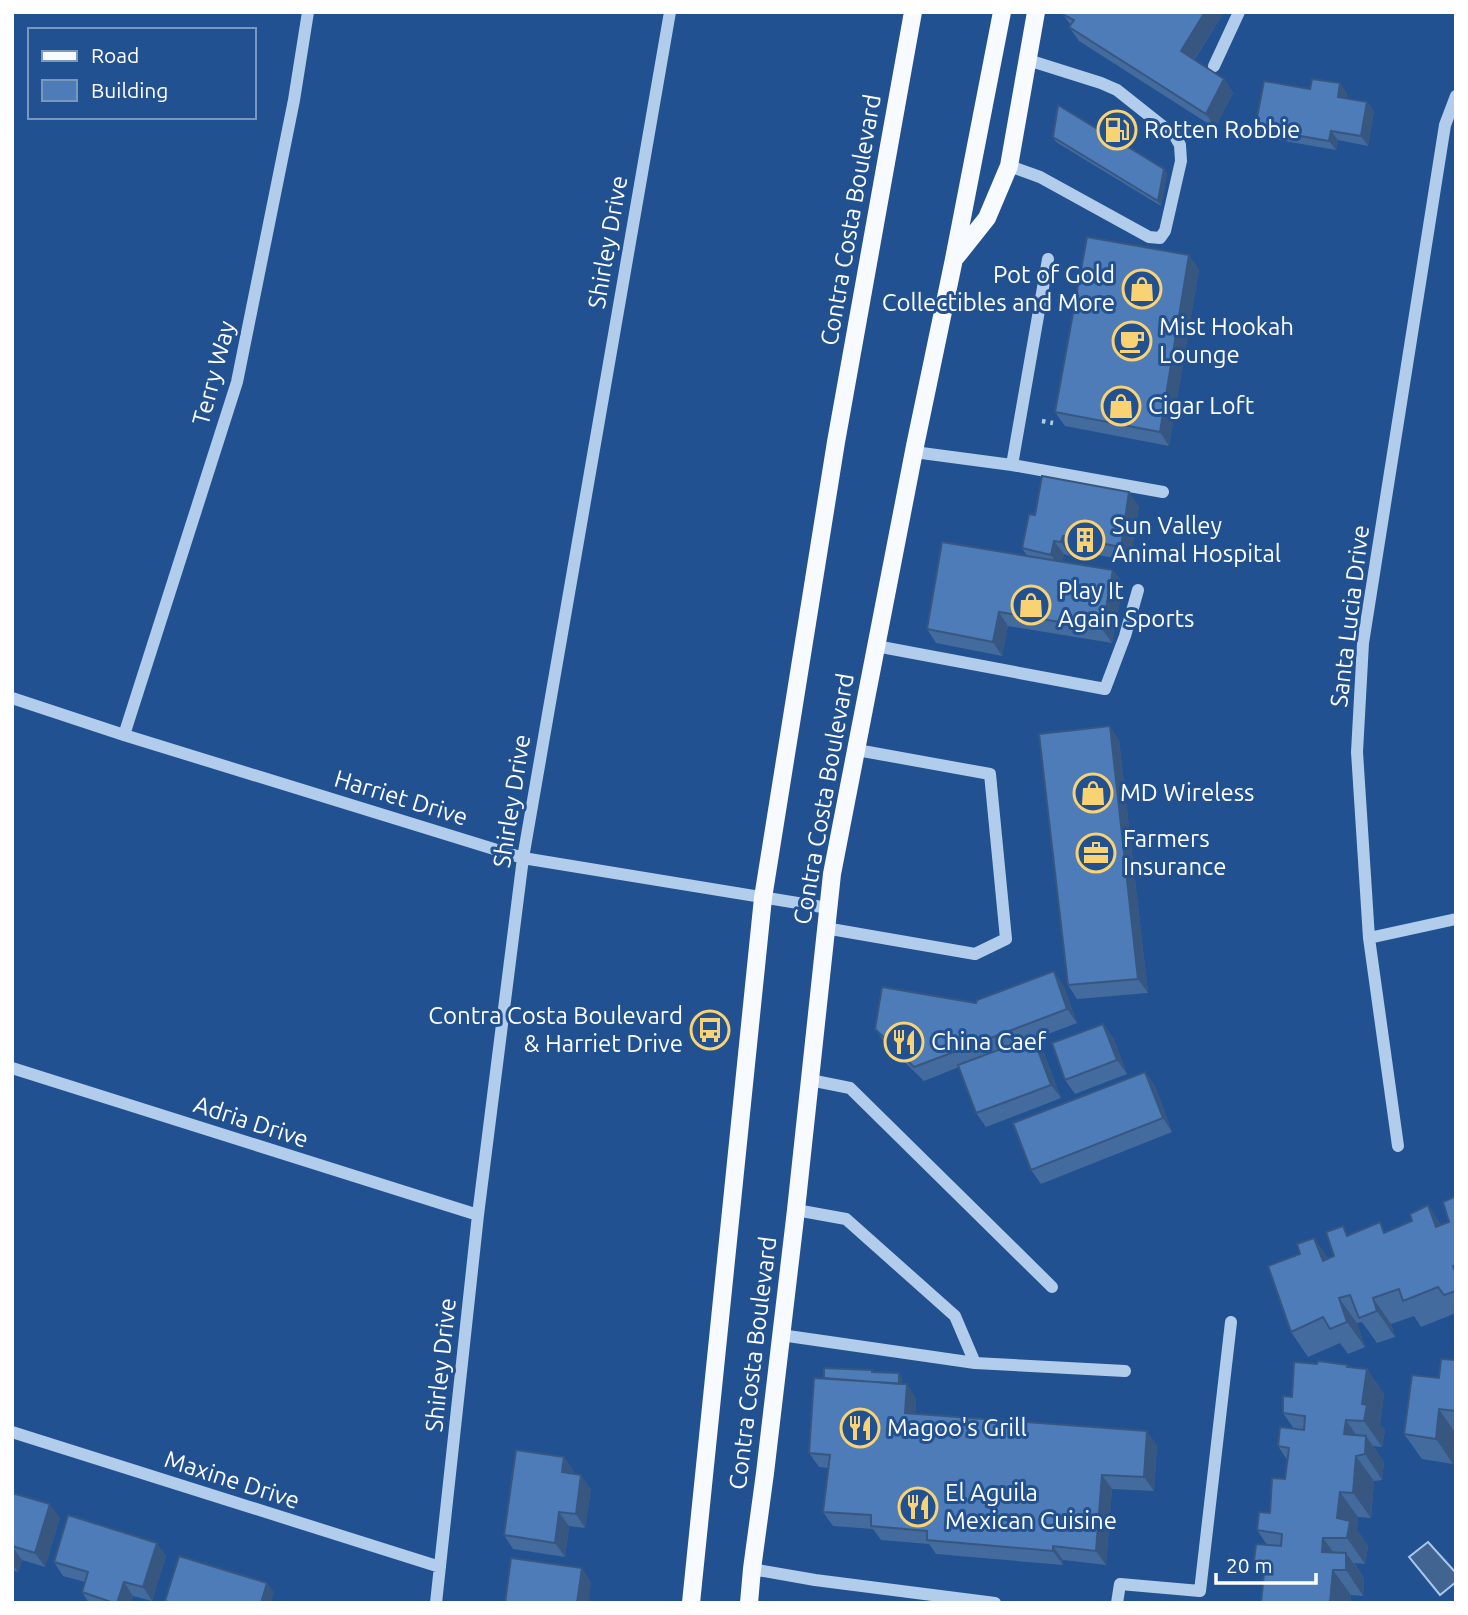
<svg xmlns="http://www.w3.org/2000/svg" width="1468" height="1615" viewBox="0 0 1468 1615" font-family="Ubuntu,sans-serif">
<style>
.water{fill:#426491;stroke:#a5c6ed;stroke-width:2}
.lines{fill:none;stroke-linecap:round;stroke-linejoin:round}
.path{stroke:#b2ccec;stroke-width:4.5;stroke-dasharray:3.5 5;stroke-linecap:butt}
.minor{stroke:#b2ccec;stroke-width:12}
.major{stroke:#f7faff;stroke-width:18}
.wall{fill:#436b9e}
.shaded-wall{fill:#375781}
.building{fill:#4e7cb8;stroke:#375781;stroke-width:2}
.labels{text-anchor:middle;stroke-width:6;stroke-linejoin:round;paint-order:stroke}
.poi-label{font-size:24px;fill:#fff;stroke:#215190;text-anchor:start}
.street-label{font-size:24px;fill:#fff;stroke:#215190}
</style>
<rect width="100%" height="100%" fill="#215190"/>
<path class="water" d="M1428,1542L1456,1573V1582L1440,1595L1409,1557Z"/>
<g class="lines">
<path class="path" d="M1042,421L1053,423"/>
<path class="minor" d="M1214,66L1239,12
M1009,166L1040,177L1149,237L1160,238L1165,231L1181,161L1180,145L1175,136L1117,90L1101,83L1028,60
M914,452L1012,465L1163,492
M1012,465L1048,259
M876,646L1105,689L1125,636L1138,590
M12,698L124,735L523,858L828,908
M124,735L237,382L294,100L308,12
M825,928L975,954L1006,939L990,774L857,750
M1369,938L1456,919
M12,1068L478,1215
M810,1080L850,1088L1052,1287
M1398,1146L1369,938L1357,752L1363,643L1445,125L1456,96
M796,1210L846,1219L955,1316L975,1363
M781,1335L975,1363L1125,1371
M12,1432L440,1567
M752,1569L815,1580L995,1603
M436,1603L478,1215L523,858L670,12
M1117,1603L1120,1584L1200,1591L1231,1322"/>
<path class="major" d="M956,257L987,218L1009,166L1036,12
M691,1603L763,898L836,442L913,12
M749,1603L752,1569L765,1473L796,1210L832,874L915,446L954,259L1002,12"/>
</g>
<path class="wall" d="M1065,12H1222L1223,14L1194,60L1224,79L1233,93L1215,128L1079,41L1069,27L1071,25L1063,15Z
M1310,89L1347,93L1346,98L1367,102L1374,111L1368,146L1338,140L1336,150L1262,137L1255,128Z
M1123,118L1126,123L1123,144L1164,169L1167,174L1161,206L1056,142L1053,137L1104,133Z
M1199,269L1169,446L1065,426L1055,412Z
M1139,506L1130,561L1072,550L1070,556L1064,554L1062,562L1113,570L1123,584L1112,643L1008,626L1002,656L936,643L927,629L1027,556L1022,548L1035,515Z
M1119,740L1148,993L1077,999L1068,985Z
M1063,985L1077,1023L1035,1039L1043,1051L1061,1098L986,1127L976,1113L959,1067L924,1081L885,1043L875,1029L976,1003Z
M1103,1024L1113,1038L1127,1074L1075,1094L1065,1080Z
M1145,1072L1155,1086L1172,1132L1041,1184L1031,1170Z
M1456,1196V1313L1421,1327L1414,1316L1391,1324L1395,1337L1377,1343L1362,1322L1357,1323L1365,1347L1348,1354L1340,1343L1308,1357L1291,1332L1328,1259L1334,1256L1350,1235L1387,1232L1412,1221L1428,1205L1441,1225L1449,1222Z
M1456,1360V1442L1453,1464L1422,1459L1404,1434L1439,1378Z
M1317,1364L1348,1365L1350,1368L1367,1369L1384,1394L1380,1424L1385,1430L1382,1447L1373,1446L1384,1462L1382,1480L1374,1481L1371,1518L1358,1517L1357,1530L1368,1546L1365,1564L1354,1563L1364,1578L1363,1596L1351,1595L1350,1603H1261L1263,1575L1254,1561L1267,1545L1257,1530L1270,1513L1285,1479L1287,1460L1278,1446L1294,1429L1283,1413L1292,1397Z
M872,1370L873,1372L899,1373L902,1378V1384L916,1398L915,1414L1157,1445L1154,1491L1112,1489L1106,1565L1063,1560V1565L936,1554L929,1544L881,1540L873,1529L833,1526L823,1512L828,1468L819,1467L809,1453L824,1378Z
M574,1471V1474L591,1489L585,1528L569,1526L565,1557L513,1549L504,1535Z
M12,1493L60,1518L45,1567L22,1560L18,1572L12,1570Z
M166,1556L152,1601L133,1596L131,1603H89L82,1592L85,1582L63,1576L54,1562Z"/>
<path class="shaded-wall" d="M1205,12H1222L1223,14L1190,65L1181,51Z
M1224,79L1233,93L1215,128L1206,114Z
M1340,83L1347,93L1345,106L1338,97Z
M1367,102L1374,111L1368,146L1361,136Z
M1123,118L1126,123L1123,147L1120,142Z
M1331,131L1338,140L1336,150L1329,141Z
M1164,169L1167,174L1161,206L1158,201Z
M1189,255L1199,269L1169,446L1160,432Z
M1129,492L1139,506L1130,561L1121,547Z
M1063,536L1072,550L1070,556L1061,542Z
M1054,541L1064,554L1061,569L1051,555Z
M1113,570L1123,584L1112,643L1102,629Z
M999,612L1008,626L1002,656L993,642Z
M1110,726L1119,740L1148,993L1138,979Z
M1054,971L1063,985L1077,1023L1067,1009Z
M1103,1024L1113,1038L1127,1074L1117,1060Z
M1033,1037L1043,1051L1061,1098L1051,1085Z
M1145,1072L1155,1086L1172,1132L1163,1118Z
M1428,1205L1445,1231L1436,1227Z
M1314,1238L1332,1263L1323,1261Z
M1339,1298L1357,1323L1365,1347L1347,1322Z
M1373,1298L1391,1324L1395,1337L1377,1311Z
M1348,1365L1364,1388L1367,1369L1384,1394L1380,1424L1385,1430L1382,1447L1364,1421L1362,1404L1347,1367Z
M899,1373L902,1378V1397L898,1392Z
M907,1384L916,1398L915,1427L905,1413Z
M1439,1409L1456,1434L1453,1464L1436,1439Z
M1346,1420L1363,1445L1344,1434Z
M1147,1431L1157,1445L1154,1491L1144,1477Z
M1366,1436L1384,1462L1382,1480L1365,1454Z
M1356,1456L1374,1481L1371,1518L1353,1493Z
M564,1457L574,1471L572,1486L562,1472Z
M581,1475L591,1489L585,1528L576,1514Z
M1102,1475L1112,1489L1106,1565L1096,1551Z
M1340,1492L1358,1517L1357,1530L1368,1546L1365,1564L1347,1538L1337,1518Z
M50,1504L60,1518L45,1567L35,1553Z
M559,1512L569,1526L565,1557L555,1543Z
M1323,1538L1341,1563L1322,1552Z
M157,1543L166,1556L152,1601L143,1587Z
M12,1546L22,1560L18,1572L12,1564Z
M1053,1546L1063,1560V1565L1053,1551Z
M1346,1553L1364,1578L1363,1596L1346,1570Z
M582,1568L591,1582L589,1603H577Z
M1333,1570L1351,1595L1350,1603H1330Z
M124,1582L133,1596L131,1603H117Z
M267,1583L274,1592L271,1603H261Z"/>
<path class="building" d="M1066,12H1205L1181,51L1224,79L1206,114L1069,27L1074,20L1064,15Z
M1312,79L1340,83L1338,97L1367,102L1361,136L1331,131L1329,141L1255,128L1264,81L1310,89Z
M1058,105L1104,133L1109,114L1123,118L1120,142L1164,169L1158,201L1053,137Z
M1087,237L1189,255L1160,432L1055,412Z
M1042,476L1129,492L1121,547L1063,536L1061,542L1054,541L1051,555L1022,548L1029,514L1035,515Z
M942,542L1113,570L1102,629L999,612L993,642L927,629Z
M1110,726L1138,979L1068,985L1039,734Z
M1054,971L1067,1009L914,1067L875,1029L882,987L976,1003L977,1000Z
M1103,1024L1117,1060L1065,1080L1052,1043Z
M1033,1037L1051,1085L976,1113L958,1065Z
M1145,1072L1163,1118L1031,1170L1013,1123Z
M1456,1196V1265L1453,1266L1456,1274V1291L1444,1295L1438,1287L1403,1301L1399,1289L1373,1298L1377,1311L1359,1318L1350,1295L1339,1298L1347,1322L1330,1329L1323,1317L1291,1332L1268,1266L1300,1254L1297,1244L1314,1238L1323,1261L1334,1256L1326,1232L1343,1226L1347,1236L1380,1222L1384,1233L1412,1221L1410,1214L1428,1205L1436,1227L1449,1222L1443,1202Z
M1441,1359L1456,1360V1411L1439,1409L1436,1439L1404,1434L1412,1375L1439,1378Z
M1318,1361L1348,1365L1347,1367L1367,1369L1362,1404L1367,1405L1364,1421L1346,1420L1344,1434L1366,1436L1365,1454L1356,1456L1353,1493L1340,1492L1337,1518L1350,1521L1347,1538H1323L1322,1552L1346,1553V1570H1333L1330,1603H1261L1265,1563L1254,1561L1256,1544L1281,1546L1282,1534L1257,1530L1259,1512L1270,1513L1272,1478L1285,1479L1289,1448L1278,1446L1280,1427L1304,1430L1305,1416L1283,1413V1396L1292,1397L1294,1362L1317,1364Z
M824,1368L872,1370V1372L899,1373V1384L824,1378Z
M814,1378L907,1384L905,1413L1147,1431L1144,1477L1102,1475L1096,1551L1053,1546V1551L927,1540V1531L871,1526V1515L823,1512L830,1455L809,1453Z
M516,1450L564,1457L562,1472L581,1475L576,1514L559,1512L555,1543L504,1535Z
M12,1493L50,1504L35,1553L12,1546Z
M68,1515L157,1543L143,1587L124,1582L117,1603H114L82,1592L88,1572L54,1562Z
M179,1556L267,1583L261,1603H171L165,1601Z
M511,1558L582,1568L577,1603H505Z"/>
<defs>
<symbol id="fuel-ring" viewBox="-11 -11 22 22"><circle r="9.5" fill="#215190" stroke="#f9d373" stroke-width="1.5"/><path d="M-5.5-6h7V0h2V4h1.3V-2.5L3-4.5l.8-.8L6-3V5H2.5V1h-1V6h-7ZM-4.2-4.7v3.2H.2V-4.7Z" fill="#f9d373"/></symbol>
<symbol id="shop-ring" viewBox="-11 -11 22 22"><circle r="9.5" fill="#215190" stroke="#f9d373" stroke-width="1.5"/><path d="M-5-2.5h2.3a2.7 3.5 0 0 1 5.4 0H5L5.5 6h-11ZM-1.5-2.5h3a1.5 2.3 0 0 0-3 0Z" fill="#f9d373"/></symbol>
<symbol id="cafe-ring" viewBox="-11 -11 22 22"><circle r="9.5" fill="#215190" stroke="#f9d373" stroke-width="1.5"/><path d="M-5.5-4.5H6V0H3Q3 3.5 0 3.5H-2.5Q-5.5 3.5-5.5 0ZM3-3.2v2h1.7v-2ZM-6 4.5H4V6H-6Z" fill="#f9d373"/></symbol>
<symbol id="building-ring" viewBox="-11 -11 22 22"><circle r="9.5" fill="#215190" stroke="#f9d373" stroke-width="1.5"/><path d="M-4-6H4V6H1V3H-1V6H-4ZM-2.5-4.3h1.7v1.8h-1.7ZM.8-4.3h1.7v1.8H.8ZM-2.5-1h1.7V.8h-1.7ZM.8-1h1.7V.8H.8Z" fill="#f9d373"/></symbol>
<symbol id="office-ring" viewBox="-11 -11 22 22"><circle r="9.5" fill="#215190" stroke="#f9d373" stroke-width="1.5"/><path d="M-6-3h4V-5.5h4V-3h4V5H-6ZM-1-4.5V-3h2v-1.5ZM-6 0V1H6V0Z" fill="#f9d373"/></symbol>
<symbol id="bus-ring" viewBox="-11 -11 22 22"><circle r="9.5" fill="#215190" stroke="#f9d373" stroke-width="1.5"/><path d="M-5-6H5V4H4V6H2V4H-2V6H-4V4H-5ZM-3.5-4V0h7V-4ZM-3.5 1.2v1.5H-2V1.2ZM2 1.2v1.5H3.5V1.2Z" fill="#f9d373"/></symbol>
<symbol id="restaurant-ring" viewBox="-11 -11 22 22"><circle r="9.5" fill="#215190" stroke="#f9d373" stroke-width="1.5"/><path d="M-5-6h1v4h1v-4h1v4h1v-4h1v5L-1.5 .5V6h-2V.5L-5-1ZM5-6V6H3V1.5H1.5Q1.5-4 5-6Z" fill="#f9d373"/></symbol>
</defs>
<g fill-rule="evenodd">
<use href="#fuel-ring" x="1095" y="108" width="44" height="44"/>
<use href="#shop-ring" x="1120" y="267" width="44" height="44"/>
<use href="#cafe-ring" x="1110" y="319" width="44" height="44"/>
<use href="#shop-ring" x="1099" y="384" width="44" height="44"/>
<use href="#building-ring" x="1063" y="518" width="44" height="44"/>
<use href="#shop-ring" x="1009" y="583" width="44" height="44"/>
<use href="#shop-ring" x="1071" y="771" width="44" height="44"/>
<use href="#office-ring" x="1074" y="831" width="44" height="44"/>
<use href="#bus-ring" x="688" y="1008" width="44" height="44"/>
<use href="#restaurant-ring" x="882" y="1020" width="44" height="44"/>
<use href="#restaurant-ring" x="838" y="1406" width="44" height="44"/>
<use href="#restaurant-ring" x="896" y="1485" width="44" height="44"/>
</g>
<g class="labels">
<g class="poi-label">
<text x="1144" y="138">Rotten Robbie</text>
<text x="1115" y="283" text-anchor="end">Pot of Gold<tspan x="1115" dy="28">Collectibles and More</tspan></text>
<text x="1159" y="335">Mist Hookah<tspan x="1159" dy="28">Lounge</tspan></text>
<text x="1148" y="414">Cigar Loft</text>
<text x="1112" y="534">Sun Valley<tspan x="1112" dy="28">Animal Hospital</tspan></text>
<text x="1058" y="599">Play It<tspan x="1058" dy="28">Again Sports</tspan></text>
<text x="1120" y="801">MD Wireless</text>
<text x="1123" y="847">Farmers<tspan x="1123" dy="28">Insurance</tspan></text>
<text x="683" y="1024" text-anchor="end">Contra Costa Boulevard<tspan x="683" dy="28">&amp; Harriet Drive</tspan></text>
<text x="931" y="1050">China Caef</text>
<text x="887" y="1436">Magoo's Grill</text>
<text x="945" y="1501">El Aguila<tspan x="945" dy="28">Mexican Cuisine</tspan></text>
</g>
<g class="street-label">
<text transform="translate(851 220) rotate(-80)" y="8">Contra Costa Boulevard</text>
<text transform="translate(608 242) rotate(-80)" y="8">Shirley Drive</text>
<text transform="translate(214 373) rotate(-75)" y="8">Terry Way</text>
<text transform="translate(1350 616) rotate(-83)" y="8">Santa Lucia Drive</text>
<text transform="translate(401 798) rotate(17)" y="8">Harriet Drive</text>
<text transform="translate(824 799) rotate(-80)" y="8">Contra Costa Boulevard</text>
<text transform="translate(512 801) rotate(-81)" y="8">Shirley Drive</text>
<text transform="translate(251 1122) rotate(18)" y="8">Adria Drive</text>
<text transform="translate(753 1363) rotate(-83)" y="8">Contra Costa Boulevard</text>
<text transform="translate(441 1365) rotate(-84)" y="8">Shirley Drive</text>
<text transform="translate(232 1480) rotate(18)" y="8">Maxine Drive</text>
</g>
</g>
<rect width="1468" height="1615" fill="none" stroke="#ffffff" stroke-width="28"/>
<rect x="28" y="28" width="228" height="91" fill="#215190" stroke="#7a97bc" stroke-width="2"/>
<rect x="42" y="51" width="35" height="10" fill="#f7faff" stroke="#7a97bc" stroke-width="2"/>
<text x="91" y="63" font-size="21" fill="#ffffff">Road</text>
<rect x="42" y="80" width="35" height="21" fill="#4e7cb8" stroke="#7a97bc" stroke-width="2"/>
<text x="91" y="98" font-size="21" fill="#ffffff">Building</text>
<path d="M1216 1573v10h100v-10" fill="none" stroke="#ffffff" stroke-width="3.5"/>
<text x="1226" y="1573" font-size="21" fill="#ffffff" stroke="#215190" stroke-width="5" paint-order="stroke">20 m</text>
</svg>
